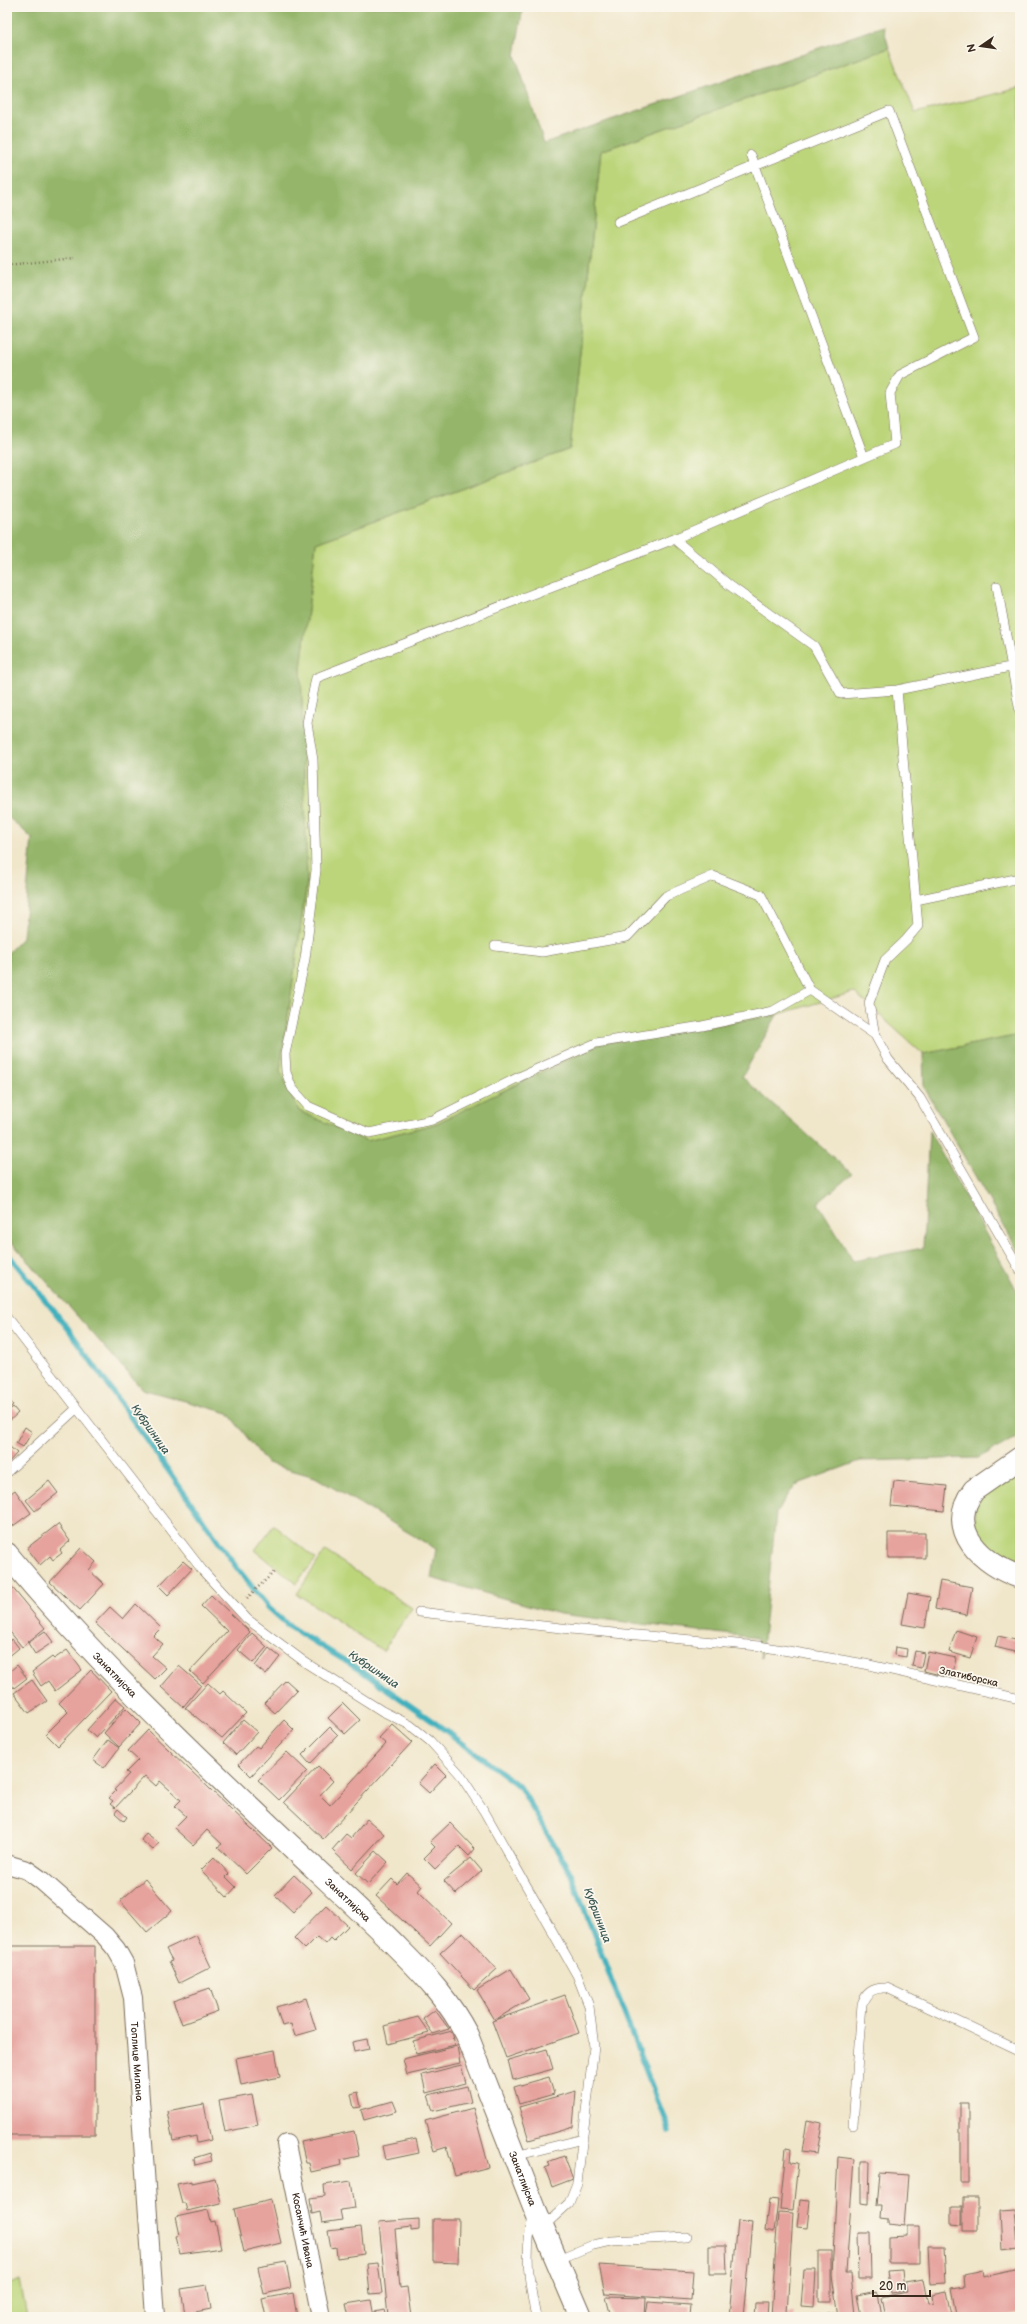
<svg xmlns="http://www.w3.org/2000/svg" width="1027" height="2324" viewBox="0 0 1027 2324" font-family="'Balsamiq Sans',sans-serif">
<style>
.green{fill:#bcd57a;stroke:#7c804c}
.forest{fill:#95b66a;stroke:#687044}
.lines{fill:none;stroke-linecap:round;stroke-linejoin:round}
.stream{stroke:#41b0bd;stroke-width:5.5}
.building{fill:#e6a29d}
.lane-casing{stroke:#7a6c5a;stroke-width:10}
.street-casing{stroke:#7a6c5a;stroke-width:20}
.secondary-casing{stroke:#7a6c5a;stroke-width:24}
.path{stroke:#7a6c5a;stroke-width:2.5;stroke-dasharray:1 3;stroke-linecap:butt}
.lane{stroke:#fff;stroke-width:9}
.street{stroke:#fff;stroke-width:18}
.secondary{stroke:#fff;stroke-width:22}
.labels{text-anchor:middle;stroke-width:3.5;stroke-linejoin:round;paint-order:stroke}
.street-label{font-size:10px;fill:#3b2a1e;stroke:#fbf7ec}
.water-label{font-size:11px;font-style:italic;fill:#3d5956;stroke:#fbf7ec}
</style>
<rect width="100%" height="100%" fill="#fbf7ec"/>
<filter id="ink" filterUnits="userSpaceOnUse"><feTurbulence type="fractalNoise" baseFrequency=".025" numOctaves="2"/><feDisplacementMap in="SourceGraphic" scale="8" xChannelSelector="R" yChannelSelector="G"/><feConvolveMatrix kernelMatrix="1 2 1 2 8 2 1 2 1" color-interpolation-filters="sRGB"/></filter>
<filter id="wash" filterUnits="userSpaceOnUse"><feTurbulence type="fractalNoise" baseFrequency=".012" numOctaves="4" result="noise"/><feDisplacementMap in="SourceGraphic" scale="16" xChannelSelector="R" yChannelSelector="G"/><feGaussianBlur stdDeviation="0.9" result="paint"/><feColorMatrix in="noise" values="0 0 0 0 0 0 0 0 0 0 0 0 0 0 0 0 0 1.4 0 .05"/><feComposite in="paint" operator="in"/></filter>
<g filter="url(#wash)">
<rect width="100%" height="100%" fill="#f0e6ca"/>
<path class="green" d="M889,48L915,113L1020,88V1035L923,1054L854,992L776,1015L602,1043L435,1124L367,1141L299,1111L280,1071L307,882L301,669L316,543L570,449L601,151Z
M1020,1466V1563L986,1550L976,1529L974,1506L990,1486Z
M274,1525L316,1559L296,1583L255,1550Z
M325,1551L412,1608L383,1651L297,1594Z
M20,2280L27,2317H7V2286Z"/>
<path class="forest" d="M7,7H523L515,55L544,143L883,26L889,48L601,151L570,449L316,543L301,669L307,882L280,1071L299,1111L367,1141L435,1124L602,1043L777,1015L742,1077L852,1174L818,1203L853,1261L923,1248L929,1131L1020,1296V1436L978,1458L860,1461L795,1485L776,1513L761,1658L757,1638L560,1614L431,1578L436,1549L315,1477L267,1463L228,1413L142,1389L7,1237V954L23,937L32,838L7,816Z
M1020,1035V1254L924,1087L923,1054Z"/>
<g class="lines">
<path class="stream" d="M7,1253L67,1327L237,1568L269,1608L290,1627L360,1670L445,1730L520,1787L571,1874L669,2131"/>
</g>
<g id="blocks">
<path class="building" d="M7,1397L13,1405L7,1410Z
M13,1407L18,1413L7,1423V1412Z
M25,1427L32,1432L23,1447L16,1443Z
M10,1447L17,1453L7,1464V1450Z
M49,1481L58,1493L35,1511L26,1500Z
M894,1481L947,1486L944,1511L891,1506Z
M15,1490L31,1513L13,1526L7,1518V1496Z
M58,1524L70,1541L60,1550L62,1553L53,1560L50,1556L40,1565L27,1548Z
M888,1533H925V1558H888Z
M81,1548L96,1562L89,1570L104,1584L80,1610L50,1582Z
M183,1561L192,1569L168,1595L159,1586Z
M7,1581L45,1628L22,1647L7,1628Z
M940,1581L972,1587L967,1615L935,1609Z
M908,1593L930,1597L925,1628L902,1624Z
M211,1595L250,1632L203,1683L190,1671L227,1631L201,1606Z
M136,1604L161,1628L153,1636L163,1644L152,1656L166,1668L155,1679L95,1623L110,1607L123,1619Z
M956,1630L977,1637L970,1658L949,1652Z
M45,1631L53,1642L35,1654L28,1643Z
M252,1633L267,1647L253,1663L238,1650Z
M998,1636L1020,1641L1019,1653L995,1647Z
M12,1639L19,1648L7,1658V1643Z
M895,1647L907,1649L906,1657L894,1655Z
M269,1648L280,1657L266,1675L255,1666Z
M67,1650L82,1670L55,1691L48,1681L41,1686L32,1672L52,1657L54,1659Z
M915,1651L924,1653L921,1668L912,1666Z
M928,1652L956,1658L952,1678L924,1671Z
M17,1665L27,1678L14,1688L7,1678V1674Z
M179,1666L201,1685L183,1707L161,1687Z
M91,1670L111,1691L58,1746L46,1734L68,1712L59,1703Z
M32,1680L47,1701L29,1713L14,1693Z
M286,1680L297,1690L275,1713L264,1703Z
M208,1683L220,1694L223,1691L246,1713L222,1738L185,1708Z
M116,1698L125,1706L96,1738L87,1730Z
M343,1703L360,1720L345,1734L328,1718Z
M126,1708L141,1723L119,1747L104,1733Z
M243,1720L257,1732L236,1755L223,1743Z
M284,1720L294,1730L251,1776L239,1764L256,1746L259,1748Z
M392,1724L412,1742L323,1839L284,1802L318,1766L333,1781L320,1795L330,1805L386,1744L379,1738Z
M330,1727L338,1735L310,1764L302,1755Z
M148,1730L272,1848L246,1874L218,1847L222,1844L207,1830L193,1845L174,1828L186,1816L175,1806L181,1800L160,1781L156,1786L145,1776L115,1808L110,1804L113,1801L109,1798L116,1791L114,1790L129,1774L126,1772L138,1760L128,1751Z
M108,1740L119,1748L104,1768L93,1760Z
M287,1752L307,1771L279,1800L258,1780Z
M435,1764L446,1775L429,1793L418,1783Z
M118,1809L127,1817L124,1821L115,1813Z
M367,1819L384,1834L352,1869L332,1850L346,1834L351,1838Z
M450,1823L475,1849L469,1856L459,1846L435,1869L424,1858L435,1847L430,1842Z
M146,1833L159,1843L153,1850L141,1840Z
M376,1851L388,1862L368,1884L356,1873Z
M214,1857L229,1874L226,1877L236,1887L227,1897L201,1870Z
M471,1858L482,1871L456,1894L444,1881Z
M407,1873L422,1886L418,1891L451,1923L430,1946L376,1896L392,1879L397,1884Z
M294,1875L312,1892L293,1912L275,1895Z
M145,1879L172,1911L147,1932L120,1901Z
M326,1905L348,1926L333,1941L330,1938L325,1944L317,1937L305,1949L294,1938Z
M463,1932L497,1969L474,1990L440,1953Z
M196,1935L211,1967L179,1983L169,1961L172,1960L166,1949Z
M7,1946H95V2135H7Z
M511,1969L529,1999L495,2020L477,1990Z
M210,1988L218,2011L182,2024L173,2001Z
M565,1995L579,2033L506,2058L492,2021Z
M306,1998L316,2030L295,2036L291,2024L282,2026L276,2007Z
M435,2010L449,2029L433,2034L423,2019Z
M418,2017L429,2033L388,2044L384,2026Z
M452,2031L455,2045L417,2054L413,2041Z
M367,2039L369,2049L354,2052L352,2042Z
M457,2046L460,2063L407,2075L403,2059Z
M547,2049L553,2069L513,2080L508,2060Z
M275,2050L280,2077L241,2085L236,2058Z
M461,2065L466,2083L426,2093L422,2075Z
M549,2077L554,2094L519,2104L514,2087Z
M467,2086L471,2102L433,2111L428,2095Z
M576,2091L573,2127L529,2140L519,2107Z
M358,2092L361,2107L354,2108L351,2094Z
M252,2095L258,2125L225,2132L219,2101Z
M393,2101L397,2111L364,2120L361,2110Z
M960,2103H969V2183H960Z
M204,2104L211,2140L197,2143L196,2136L173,2141L167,2111Z
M473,2108L489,2167L455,2176L447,2147L434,2151L425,2121Z
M807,2120L822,2123L817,2154L802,2152Z
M354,2131L359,2156L341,2160L342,2165L311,2172L309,2163H306L301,2142Z
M416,2139L419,2153L386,2160L383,2146Z
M786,2148L791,2149L790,2162L798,2163L793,2210L780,2209Z
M210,2153L212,2161L195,2165L194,2158Z
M564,2156L573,2179L552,2187L545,2168L550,2166L548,2162Z
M838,2157L854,2159L846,2273H851L855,2317H838L832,2275Z
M861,2161H870L869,2204L861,2203Z
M880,2173L908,2175L904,2226L889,2224V2220L881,2219L882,2206H877Z
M215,2178L221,2203L187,2211L185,2203H182L177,2184L192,2181V2183Z
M351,2181L355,2208L340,2210L342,2220L322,2223L320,2212L312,2214L310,2198L325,2196L324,2185Z
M963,2198H978V2231H963Z
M769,2199L778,2200L774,2232L765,2230Z
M271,2200L281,2243L244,2252L234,2209Z
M800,2200L810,2201L807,2228L797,2227Z
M952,2206H962V2226L952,2225Z
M1015,2209L1018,2248L1002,2250L1000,2210Z
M208,2210L211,2222L215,2221L221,2248L180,2254L176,2236L180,2235L176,2217Z
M778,2212L793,2213L787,2313H794L793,2317H771Z
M419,2219V2230L411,2231V2227L395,2229L400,2288L407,2287L411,2317H388L379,2222Z
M433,2219H459L458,2263L433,2262Z
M738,2220L752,2222L743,2317H729Z
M907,2226H919V2263H888V2237L907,2236Z
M361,2227L364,2254L337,2258L336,2247L331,2248L328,2231Z
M857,2233H870L871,2279H858Z
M709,2246H726L727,2274H709Z
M928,2246H945L947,2283L930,2284Z
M819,2251H831V2302H819Z
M286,2262L291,2288L264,2294L258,2267Z
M378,2263L382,2293L370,2294L367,2264Z
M599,2265L693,2271L691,2300L605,2294Z
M1020,2269V2313L997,2317H885L881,2297L908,2292L906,2283L923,2280L928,2303L933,2302L932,2294L947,2291L952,2315L957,2314L952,2288L965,2286L964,2275L982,2271L983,2277Z
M804,2270H816L814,2307L801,2306Z
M903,2270L905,2291L891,2293L888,2271Z
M207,2285L211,2309L185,2314L181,2289Z
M877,2291L881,2317H861L857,2295Z
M293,2293L297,2317H266L262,2299Z
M606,2297L646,2298L645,2317H611Z
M371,2300L374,2317H349L346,2304Z
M648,2302L691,2305L690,2317H646Z
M756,2303H768L767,2317H755Z
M384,2310L386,2317H376L375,2312Z
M834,2312L835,2317H812V2316Z"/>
</g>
</g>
<g filter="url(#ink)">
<use href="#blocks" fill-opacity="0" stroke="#7a6c5a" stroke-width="1"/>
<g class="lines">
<defs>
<path id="lane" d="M751,155L864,457
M618,222L889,111L974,337L900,375L890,393L895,444L674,539L316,678L307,723L313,760L316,870L305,959L285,1054L286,1072L292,1088L308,1106L369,1133L432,1120L521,1076L596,1043L702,1026L773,1011L810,990L875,1035
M674,539L729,585L814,646L841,694L897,690L1020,665
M997,586L1020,712
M897,690L918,926L906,940L885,960L869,1003L875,1035L888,1059L920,1098L1020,1270
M916,900L1020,878
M495,946L542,952L627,937L666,896L713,876L761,895L810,990
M7,1318L203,1571L247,1619L306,1663L382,1711L410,1725L430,1741L459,1773L484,1811L577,1975L589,2006L594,2047L577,2183L569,2203L543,2227
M7,1472L76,1409
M419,1612L570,1629L759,1646L865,1664L1020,1699
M853,2125L862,2004C866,1992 874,1987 887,1988L1020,2051
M515,2156L583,2139
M533,2217C524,2251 529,2283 536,2317
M557,2260L593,2245L612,2241L686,2237"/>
<g id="street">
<path id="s1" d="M7,1864L27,1870L41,1880L105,1936L116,1949L124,1963L133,1998L155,2317"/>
<path id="s2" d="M286,2144L321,2317"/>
</g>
<g id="secondary">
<path d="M1020,1458L974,1490C943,1530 984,1565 1020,1577"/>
<path id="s3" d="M7,1554C93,1659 193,1753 292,1847C328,1881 366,1915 401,1951C427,1977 450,2002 467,2035L535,2209L581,2317"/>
</g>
</defs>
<use href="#lane" class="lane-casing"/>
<use href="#street" class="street-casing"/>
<use href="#secondary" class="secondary-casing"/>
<path class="path" d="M7,265L75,258
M247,1598L274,1572"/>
<use href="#lane" class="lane"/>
<use href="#street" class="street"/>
<use href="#secondary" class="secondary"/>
</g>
</g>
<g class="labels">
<g class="street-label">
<text dy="4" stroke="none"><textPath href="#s3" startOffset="162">Занатлијска</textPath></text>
<text transform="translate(969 1676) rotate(13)" y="4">Златиборска</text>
<text dy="4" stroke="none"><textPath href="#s3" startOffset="486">Занатлијска</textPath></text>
<text dy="4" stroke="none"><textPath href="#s1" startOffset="256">Топлице Милана</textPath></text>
<text dy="4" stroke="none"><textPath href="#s3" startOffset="821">Занатлијска</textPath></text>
<text dy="4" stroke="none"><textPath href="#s2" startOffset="88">Косанчић Ивана</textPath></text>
</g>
<g class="water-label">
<text transform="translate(151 1429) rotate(55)" y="4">Кубршница</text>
<text transform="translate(374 1669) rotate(34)" y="4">Кубршница</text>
<text transform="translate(598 1915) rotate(69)" y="4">Кубршница</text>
</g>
</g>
<rect width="1027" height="2324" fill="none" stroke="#fbf7ec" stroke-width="24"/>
<g transform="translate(981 46) rotate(257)" stroke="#fbf7ec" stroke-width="3" paint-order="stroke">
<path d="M0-3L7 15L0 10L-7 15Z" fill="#3b2a1e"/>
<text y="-6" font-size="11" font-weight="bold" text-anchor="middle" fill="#3b2a1e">N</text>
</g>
<path d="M873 2290v6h57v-6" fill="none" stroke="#3b2a1e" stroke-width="2"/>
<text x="879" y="2290" font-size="12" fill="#3b2a1e" stroke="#fbf7ec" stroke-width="3" paint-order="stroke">20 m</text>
</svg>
